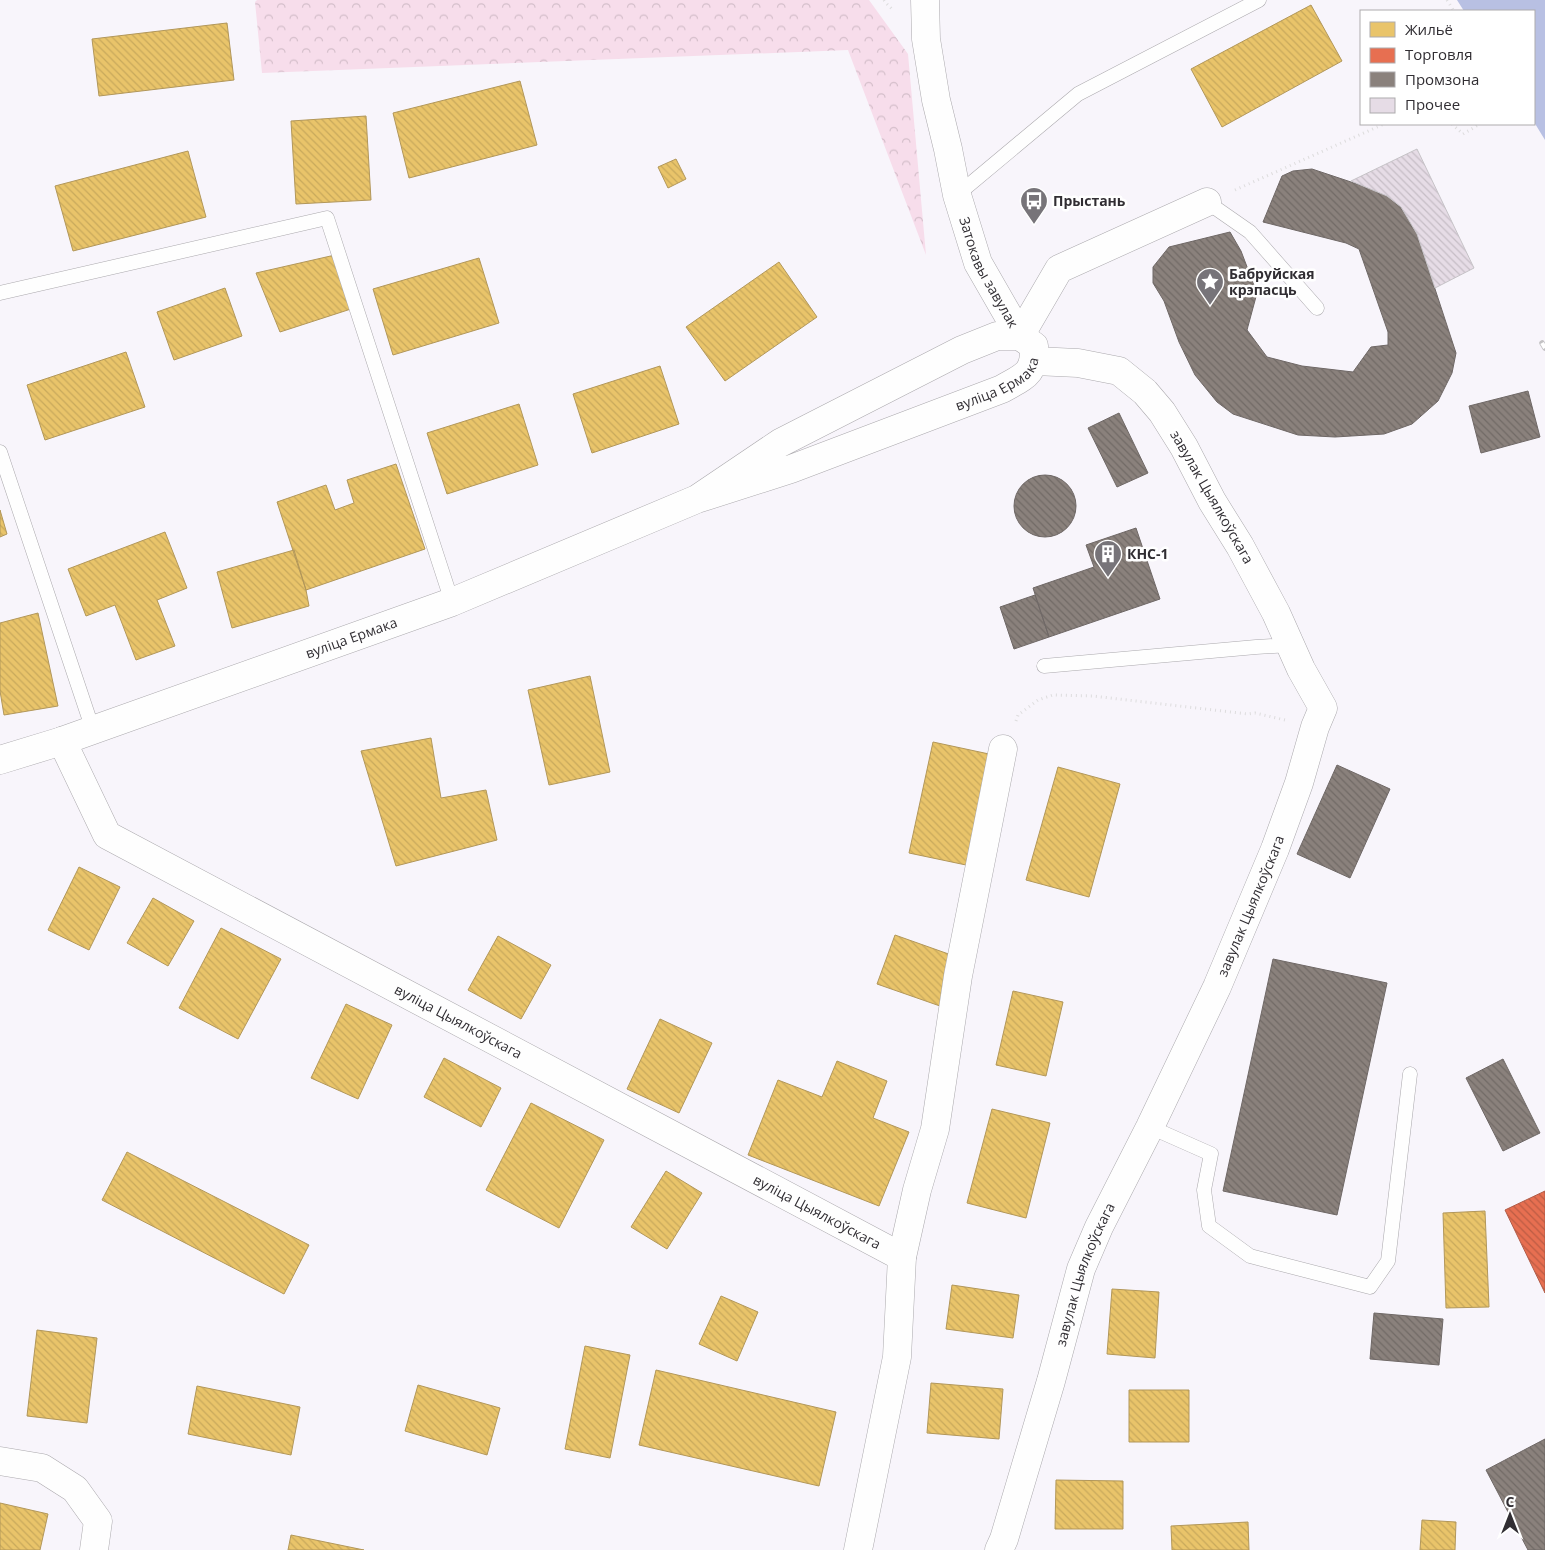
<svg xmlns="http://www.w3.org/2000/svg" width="1545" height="1550" viewBox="0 0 1545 1550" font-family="'Open Sans',sans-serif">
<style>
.forest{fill:url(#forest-crowns)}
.water{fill:#b8c0e3}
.homes{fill:url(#homes-back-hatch);stroke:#b2975a}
.shops{fill:url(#shops-back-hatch);stroke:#b05c48}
.industry{fill:url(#industry-back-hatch);stroke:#6f6866}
.building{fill:url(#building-back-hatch);stroke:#c6c3c7}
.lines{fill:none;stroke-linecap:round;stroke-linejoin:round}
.service-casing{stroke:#aba9ad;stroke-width:15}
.minor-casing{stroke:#aba9ad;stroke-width:29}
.path{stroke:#dddcdd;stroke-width:3;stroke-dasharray:1 4;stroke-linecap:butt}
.service{stroke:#fefefe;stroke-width:14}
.minor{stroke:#fefefe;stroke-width:28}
.rail-casing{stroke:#c3c2c4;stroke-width:5.5}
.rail{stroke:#fff;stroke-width:4;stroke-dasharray:11;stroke-linecap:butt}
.labels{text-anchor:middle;stroke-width:5;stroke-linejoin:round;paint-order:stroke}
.poi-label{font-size:14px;font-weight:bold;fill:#312e33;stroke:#fff;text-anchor:start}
.street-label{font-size:14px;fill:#312e33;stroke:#fff}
</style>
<defs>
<pattern id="forest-crowns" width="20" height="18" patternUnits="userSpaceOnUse" patternTransform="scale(1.25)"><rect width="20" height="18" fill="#f7ddeb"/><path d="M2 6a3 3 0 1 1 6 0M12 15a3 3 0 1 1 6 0" fill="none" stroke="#d4beca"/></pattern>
<pattern id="homes-back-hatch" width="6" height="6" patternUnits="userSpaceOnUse" patternTransform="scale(1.25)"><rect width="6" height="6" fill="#e9c46a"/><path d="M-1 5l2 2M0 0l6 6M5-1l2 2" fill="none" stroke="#c8a95c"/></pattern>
<pattern id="shops-back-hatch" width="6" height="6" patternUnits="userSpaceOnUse" patternTransform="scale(1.25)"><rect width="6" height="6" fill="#e76f51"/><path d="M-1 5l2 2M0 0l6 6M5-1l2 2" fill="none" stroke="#bc5c44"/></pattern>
<pattern id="industry-back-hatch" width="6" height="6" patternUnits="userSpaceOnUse" patternTransform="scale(1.25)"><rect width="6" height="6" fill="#8a817c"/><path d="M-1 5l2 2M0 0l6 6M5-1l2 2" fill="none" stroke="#716a66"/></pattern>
<pattern id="building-back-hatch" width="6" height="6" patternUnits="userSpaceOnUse" patternTransform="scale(1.25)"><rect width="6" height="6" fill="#e6dce6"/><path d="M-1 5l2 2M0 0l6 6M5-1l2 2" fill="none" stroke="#c6bdc6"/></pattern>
</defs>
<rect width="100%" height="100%" fill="#f8f5fb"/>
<path class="forest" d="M257,0H869L908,54L926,255L848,50L262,73L255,2Z"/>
<path class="water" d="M1457,0H1545V140L1534,122V11H1464Z"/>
<path class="homes" d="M1311,5L1342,61L1222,127L1191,69Z
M227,23L234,80L99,96L92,39Z
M520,81L537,145L409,178L393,113Z
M366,116L371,200L296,204L291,121Z
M188,151L206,217L73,251L55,186Z
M676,159L686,179L668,188L658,167Z
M335,255L354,308L280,332L256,273Z
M479,258L499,323L393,355L373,289Z
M779,262L817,317L725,381L686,327Z
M225,288L242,336L174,360L157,312Z
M126,352L145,407L45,440L27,385Z
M660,366L679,424L592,453L573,394Z
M519,404L538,465L447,494L427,433Z
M396,464L425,549L306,590L277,502L326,485L335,510L354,503L347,480Z
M0,510L7,534L0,537Z
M165,532L187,588L157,600L175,646L136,660L115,605L86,616L68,569Z
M294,550L306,590L309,606L232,628L217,572Z
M38,613L58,706L4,715L0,691V623Z
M590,676L610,772L549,785L528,690Z
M431,738L441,798L486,790L497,840L396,866L361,751Z
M933,742L989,754L966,865L909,853Z
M1058,767L1120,784L1089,897L1026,880Z
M79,867L120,887L89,950L48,930Z
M153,898L194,921L168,966L127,943Z
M221,928L281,959L238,1039L179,1008Z
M895,935L957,957L940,1006L877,984Z
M498,936L551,965L521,1019L468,990Z
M1013,991L1063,1002L1046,1076L996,1065Z
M346,1004L392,1025L358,1099L311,1078Z
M660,1019L712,1043L679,1113L627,1089Z
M444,1058L501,1088L481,1127L424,1097Z
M837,1061L887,1081L873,1118L909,1132L879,1206L748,1155L778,1080L822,1097Z
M531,1103L604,1140L559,1228L486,1190Z
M992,1109L1050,1123L1026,1218L967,1203Z
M127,1152L309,1245L284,1294L102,1200Z
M666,1171L702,1193L667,1249L631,1227Z
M1485,1211L1489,1307L1446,1308L1443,1213Z
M952,1285L1019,1295L1013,1338L946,1329Z
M1112,1289L1159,1292L1155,1358L1107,1354Z
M721,1296L758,1312L737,1361L699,1344Z
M37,1330L97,1338L87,1423L27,1416Z
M585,1346L630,1355L610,1458L565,1449Z
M656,1370L836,1412L819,1486L639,1445Z
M931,1383L1003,1389L999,1439L927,1433Z
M418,1385L500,1408L487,1455L405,1431Z
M197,1386L300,1407L291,1455L188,1434Z
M1129,1390H1189V1442H1129Z
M1056,1480L1123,1481V1529H1055Z
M0,1503L48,1514L40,1550H0Z
M1422,1520L1456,1522L1455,1550H1420Z
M1248,1522L1249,1550H1172L1171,1526Z
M291,1535L364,1550H288Z"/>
<path class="shops" d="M1545,1191V1293L1505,1210Z"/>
<path class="industry" d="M1312,169L1372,189L1387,196L1401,207L1417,234L1456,353L1452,373L1438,401L1412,424L1384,434L1335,437L1298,435L1233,414L1217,402L1195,375L1179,342L1164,301L1153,283V267L1169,247L1230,232L1241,251L1257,293L1247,330L1267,357L1302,366L1353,372L1371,347L1388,345V332L1359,249L1346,243L1263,222L1282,176L1293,171Z
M1528,391L1540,437L1481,453L1469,406Z
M1119,413L1148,473L1117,487L1088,428Z
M1014 506a31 31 0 1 1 62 0a31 31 0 1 1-62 0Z
M1136,528L1160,599L1049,637L1033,588L1094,567L1086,545Z
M1035,595L1049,637L1014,649L1000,607Z
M1337,765L1390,789L1350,878L1297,854Z
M1273,959L1387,983L1337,1215L1223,1191Z
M1503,1059L1540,1133L1503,1151L1466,1078Z
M1374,1313L1443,1319L1439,1365L1370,1359Z
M1545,1439V1550H1528L1486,1470Z"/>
<path class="building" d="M1417,149L1474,268L1435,288L1417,234L1401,207L1387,196L1351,181Z"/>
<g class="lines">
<defs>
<path id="service" d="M957,195L1078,94L1259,0
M1207,202L1250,232L1317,308
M0,293L327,218L452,602
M0,452L93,730
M1044,666L1256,647L1290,645
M1150,1127L1211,1154L1204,1190L1209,1226L1250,1256L1370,1287L1388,1261L1410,1074"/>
<g id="minor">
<path id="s1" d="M925,0L926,39L936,100L948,149L957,195L978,263L1020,336L1059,269L1207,202"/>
<path id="s2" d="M62,741L107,835L902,1257"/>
<path id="s3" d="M0,760L62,741L452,602L697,499L791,469L1002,389C1024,376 1035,375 1034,346L1020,336H997L962,350L780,443L697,499"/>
<path d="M0,1461L42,1468L75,1489L98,1521L94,1550"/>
<path d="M858,1550L897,1357L902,1257L917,1190L935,1129L958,976L1003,749"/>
<path id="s4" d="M999,1550L1004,1539L1051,1381L1081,1269L1099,1227L1150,1127L1217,987L1275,849L1299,783L1315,727L1323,708L1301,669L1276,613L1240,546L1212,501L1184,447L1162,412L1145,392L1119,371L1078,363L1035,361"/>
</g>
</defs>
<use href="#service" class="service-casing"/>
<use href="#minor" class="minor-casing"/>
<path class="path" d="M884,0L886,3L894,11
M1447,0L1454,11
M1452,124L1463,134L1480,124
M1235,190L1384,124
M1016,721L1018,715L1038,700L1053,695L1093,696L1248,714L1255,713L1285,720"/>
<use href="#service" class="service"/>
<use href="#minor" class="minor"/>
<defs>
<path id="rail" d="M1542,343L1545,348"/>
</defs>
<use href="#rail" class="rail-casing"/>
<use href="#rail" class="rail"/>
</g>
<defs>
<symbol id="bus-pin" viewBox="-11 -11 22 30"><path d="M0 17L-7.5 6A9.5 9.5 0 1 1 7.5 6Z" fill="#777479" stroke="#fff"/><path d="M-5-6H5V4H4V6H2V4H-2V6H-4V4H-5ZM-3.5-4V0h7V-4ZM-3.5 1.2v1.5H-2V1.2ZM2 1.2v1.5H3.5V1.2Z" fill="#fff"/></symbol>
<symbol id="sight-pin" viewBox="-11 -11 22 30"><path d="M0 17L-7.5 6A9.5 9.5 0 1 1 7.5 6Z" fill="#777479" stroke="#fff"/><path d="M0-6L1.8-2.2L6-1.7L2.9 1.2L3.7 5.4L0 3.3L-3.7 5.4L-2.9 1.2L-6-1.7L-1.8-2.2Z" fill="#fff"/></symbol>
<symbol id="building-pin" viewBox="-11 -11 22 30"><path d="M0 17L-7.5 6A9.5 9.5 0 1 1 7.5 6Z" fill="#777479" stroke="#fff"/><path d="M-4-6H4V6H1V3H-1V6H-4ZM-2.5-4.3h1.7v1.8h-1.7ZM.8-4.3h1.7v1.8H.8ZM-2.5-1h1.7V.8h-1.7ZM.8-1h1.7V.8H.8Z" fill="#fff"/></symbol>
</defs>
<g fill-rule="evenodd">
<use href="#bus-pin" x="1018" y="185" width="32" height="43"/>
<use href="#sight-pin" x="1194" y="266" width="32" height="43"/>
<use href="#building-pin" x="1092" y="538" width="32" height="43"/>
</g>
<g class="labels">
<g class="poi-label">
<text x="1053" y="206">Прыстань</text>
<text x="1229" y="279">Бабруйская<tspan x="1229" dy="16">крэпасць</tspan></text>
<text x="1127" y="559">КНС-1</text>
</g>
<g class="street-label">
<text dy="5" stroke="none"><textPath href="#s1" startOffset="282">Затокавы завулак</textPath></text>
<text dy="5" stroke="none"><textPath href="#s3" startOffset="1068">вуліца Ермака</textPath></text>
<text transform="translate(1212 497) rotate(60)" y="5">завулак Цыялкоўскага</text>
<text dy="5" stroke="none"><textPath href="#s3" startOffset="372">вуліца Ермака</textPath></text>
<text dy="5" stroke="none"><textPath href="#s4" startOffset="694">завулак Цыялкоўскага</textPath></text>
<text dy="5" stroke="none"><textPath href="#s2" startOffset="502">вуліца Цыялкоўскага</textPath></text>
<text dy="5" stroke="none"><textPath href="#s2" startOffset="908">вуліца Цыялкоўскага</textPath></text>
<text dy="5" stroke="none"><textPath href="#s4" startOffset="289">завулак Цыялкоўскага</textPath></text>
</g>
</g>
<rect x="1360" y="10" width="175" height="115" fill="#ffffff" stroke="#adabad"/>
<rect x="1370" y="22" width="25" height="15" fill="#e9c46a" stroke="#adabad"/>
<text x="1405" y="35" font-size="15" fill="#312e33">Жильё</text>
<rect x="1370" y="48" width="25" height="15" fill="#e76f51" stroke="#adabad"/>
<text x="1405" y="60" font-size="15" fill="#312e33">Торговля</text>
<rect x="1370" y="72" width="25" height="15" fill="#8a817c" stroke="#adabad"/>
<text x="1405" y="85" font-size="15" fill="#312e33">Промзона</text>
<rect x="1370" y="98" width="25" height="15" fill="#e6dce6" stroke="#adabad"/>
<text x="1405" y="110" font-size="15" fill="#312e33">Прочее</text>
<g transform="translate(1510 1515)" stroke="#ffffff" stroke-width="4" paint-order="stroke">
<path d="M0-4L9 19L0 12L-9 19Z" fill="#312e33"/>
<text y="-8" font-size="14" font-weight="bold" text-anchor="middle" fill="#312e33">С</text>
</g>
</svg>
